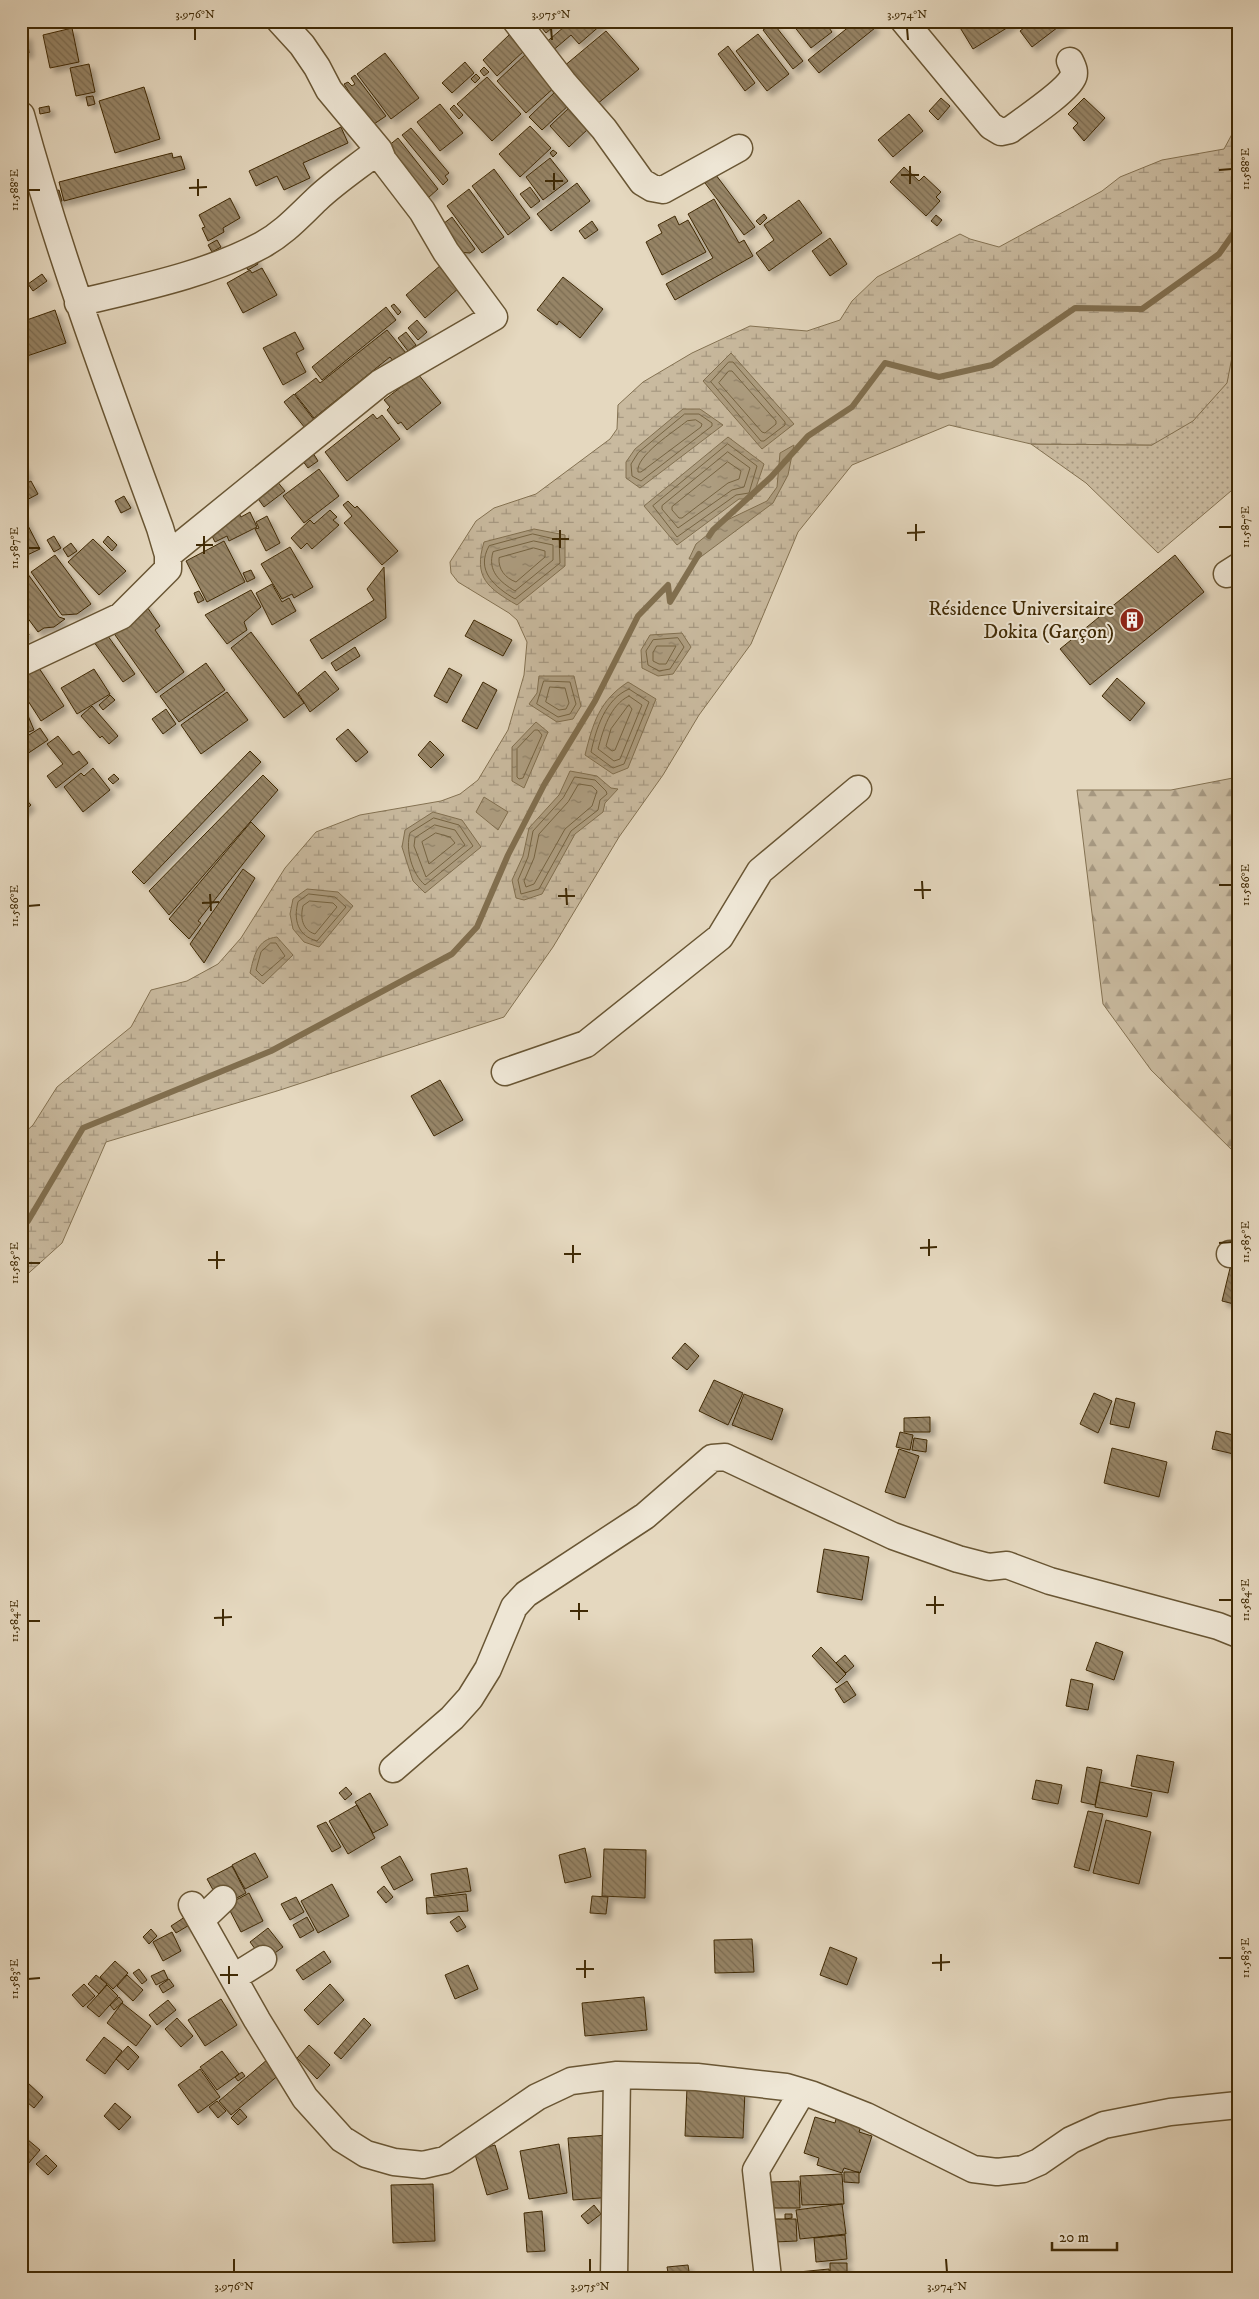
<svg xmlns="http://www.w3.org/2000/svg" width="1259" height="2299" viewBox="0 0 1259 2299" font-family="'IM FELL DW Pica',serif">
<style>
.grass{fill:url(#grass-dots);stroke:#847252}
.forest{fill:url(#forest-firs);stroke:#847252}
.wetland{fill:url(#wetland-marsh);stroke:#847252}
.water{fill:url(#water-ripples);stroke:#816f4f}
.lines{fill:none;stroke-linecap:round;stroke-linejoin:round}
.shore{stroke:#766442;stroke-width:1}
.stream{stroke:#816f4f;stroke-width:6}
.building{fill:url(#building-back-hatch);stroke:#402a05;filter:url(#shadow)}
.minor-casing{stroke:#695634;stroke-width:29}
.minor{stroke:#eee6d5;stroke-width:26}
.ticks{fill:none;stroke:#402a05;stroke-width:2}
.labels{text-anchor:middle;stroke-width:4;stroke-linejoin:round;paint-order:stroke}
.poi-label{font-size:20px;fill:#402a05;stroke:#eee6d5;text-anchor:end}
.neatline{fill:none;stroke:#402a05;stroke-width:2}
.ticks-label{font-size:12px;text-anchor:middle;fill:#402a05}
</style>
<defs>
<pattern id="grass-dots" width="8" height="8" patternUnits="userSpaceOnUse" patternTransform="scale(1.25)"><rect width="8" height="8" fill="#c9ba9f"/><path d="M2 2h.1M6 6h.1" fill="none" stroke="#a59780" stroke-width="1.8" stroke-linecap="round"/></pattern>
<pattern id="forest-firs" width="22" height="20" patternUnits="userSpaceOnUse" patternTransform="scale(1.25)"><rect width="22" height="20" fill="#c9ba9f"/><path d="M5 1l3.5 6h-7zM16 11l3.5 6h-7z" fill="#a59780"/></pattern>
<pattern id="wetland-marsh" width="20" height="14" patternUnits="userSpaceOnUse" patternTransform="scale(1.25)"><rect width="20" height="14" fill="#c9ba9f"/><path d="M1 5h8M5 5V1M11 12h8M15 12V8" fill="none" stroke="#a59780"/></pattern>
<pattern id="water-ripples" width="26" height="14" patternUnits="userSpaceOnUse" patternTransform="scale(1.25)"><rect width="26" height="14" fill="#ad9d80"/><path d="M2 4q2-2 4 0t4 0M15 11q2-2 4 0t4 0" fill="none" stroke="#8e8067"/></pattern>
<pattern id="building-back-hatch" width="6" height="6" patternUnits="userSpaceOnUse" patternTransform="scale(1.25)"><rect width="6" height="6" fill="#968466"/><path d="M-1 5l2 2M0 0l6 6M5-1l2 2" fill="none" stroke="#7c6c52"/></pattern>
<filter id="shadow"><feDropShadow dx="4.5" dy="4.5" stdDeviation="2.5" flood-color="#0004"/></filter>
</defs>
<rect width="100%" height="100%" fill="#e5d8bf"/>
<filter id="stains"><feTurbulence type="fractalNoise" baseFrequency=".004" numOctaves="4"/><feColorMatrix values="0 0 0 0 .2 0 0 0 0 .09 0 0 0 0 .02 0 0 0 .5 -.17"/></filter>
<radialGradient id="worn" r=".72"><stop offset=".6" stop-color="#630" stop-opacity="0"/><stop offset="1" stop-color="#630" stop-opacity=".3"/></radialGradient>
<path class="grass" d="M1238,326V485L1158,553L1086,483L1031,444L1152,445Z"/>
<path class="forest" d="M1238,777V1156L1151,1070L1103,1004L1077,790H1171Z"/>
<path class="wetland" d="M1238,123V326L1227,383L1193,421L1152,445L1031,444L949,425L852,465L798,532L751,644L699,715L663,775L619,837L553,947L504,1017L277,1091L106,1142L62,1243L21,1280V1136L33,1125L57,1087L131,1027L151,990L187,981L218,964L241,938L285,868L316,832L360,815L441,801L460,794L478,780L508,730L524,675L527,642L517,620L509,613L458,582L451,573L450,562L476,521L494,508L536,494L610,439L617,429L618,405L643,382L692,353L750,326L807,331L840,320L852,301L877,277L960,234L970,239L999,247L1102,191L1120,177L1162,160L1224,149Z"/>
<path class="water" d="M731,353L794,424L762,449L703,381Z
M683,409H700L723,425L640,488L626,478V462L635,449Z
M728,437L764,464L752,499H739L677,545L644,506Z
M794,445L788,475L773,503L698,559H689L696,544L723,522L767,501L777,487L780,453Z
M534,529L565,535V566L517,605C488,588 473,578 484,542Z
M682,633L691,647L673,674L658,676L642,668L641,650L650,635Z
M539,676H574L581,706L573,719L557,722L529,704L537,693Z
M628,682L656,699L628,768L613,774L585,755C593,723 599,701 628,682Z
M536,722L548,732L524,788L512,781V747Z
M570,771L597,776L611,788L618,789L605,803L603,812L575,834L542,894L524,900L516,898L512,880L523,856L529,828L559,795Z
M484,797L508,812L498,830L476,812Z
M433,812L462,820L481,847L425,893L413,881L402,847L405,830Z
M307,889L338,892L353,906L319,947L304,942L293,929L290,914L293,899Z
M277,937L293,955L263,984L250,973C254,956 257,939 277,937Z"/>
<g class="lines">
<path class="shore" d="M729,362H733L785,422V425L764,441H761L711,382Z
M729,371H732L776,421V424L765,433L762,432L719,383Z
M685,414H699L712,423V426L641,481L632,476L631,464L638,453Z
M696,420L702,424L701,427L641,472H638C635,456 675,431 687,421Z
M728,444L757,466L749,493L736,495L677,537L653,506Z
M728,452L750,468L744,487L732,490L678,528L662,509V506Z
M728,462L741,471L739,479L728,483L682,518H679L672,510V507Z
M533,534L559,540L560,563L515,599C495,587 475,571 489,546Z
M534,541L553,545V560L515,591C500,582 487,571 493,552Z
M534,548L545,551V557L516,582C505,578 498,569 499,558Z
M678,638L684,647L670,669L659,671L648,665L646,651L653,640Z
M657,646H676L666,664H659L653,661V653Z
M544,681L570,682L576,704L570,714L558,717L537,704Z
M550,687L565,688L569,703L566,709L559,710L546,702Z
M629,689L649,702L624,764L613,768L591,752C596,729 605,699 629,689Z
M629,696L642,705L620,759L614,761L598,749C603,730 610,705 629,696Z
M629,705L632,709L615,750L612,751L606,746L611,729Z
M535,730H538L542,735L523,778L519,779L517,777V749Z
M575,777L595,780L606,791L607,794L600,800L598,810L571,831L539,889L521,894L518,880L528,857L533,831L563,798Z
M579,784L592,786L597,791L592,806L565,829L534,884L526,887L524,881L534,858L539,834L568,802Z
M434,818L459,825L473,846L425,885C412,874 405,849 410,833Z
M435,825L455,830L465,845L426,877L414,846L415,838Z
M436,833L450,837L455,843L429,864L422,842Z
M309,894L335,897L346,907L317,941C298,936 293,920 298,902Z
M310,901L333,903L337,907L315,934C302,930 300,917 303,906Z
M271,943H276L285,956L262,976L256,970L261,952Z"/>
<path class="stream" d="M709,536L713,530L771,477L808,436L852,407L885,363L939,377L992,365L1075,308L1142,309L1219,254L1238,227
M21,1226L28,1221L83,1128L271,1051L452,954L477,927L508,855L544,785L595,701L638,616L668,585L670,602L699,554"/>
</g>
<path class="building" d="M536,21H560L546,33Z
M571,21H600L602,24L579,44L571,35L551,52L544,44Z
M790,21H824L832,32L811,48Z
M856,21H870L875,28L819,73L808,60Z
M956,21H1018L973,49Z
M1033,21H1066L1032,47L1020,31Z
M773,23L803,61L793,69L763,30Z
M72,28L79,62L50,68L43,35Z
M606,31L639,69L596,105L563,67Z
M510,34L525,50L497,76L483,60Z
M758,34L789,74L767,91L736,51Z
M27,35L29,53L21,54V36Z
M728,46L755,83L745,91L718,54Z
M385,53L419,98L391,119L357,74Z
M526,54L556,86L526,113L497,81Z
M465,62L474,73L452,93L442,83Z
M89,64L95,92L76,96L70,68Z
M484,67L489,72L484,76L480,71Z
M476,74L480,78L475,83L471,79Z
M355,75L386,116L371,126L344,84L348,82L352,86L355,84L351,78Z
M487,77L521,114L492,141L457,104Z
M144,87L160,139L115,153L99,101Z
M557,90L570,104L542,130L529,117Z
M93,96L95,104L88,106L86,97Z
M941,98L950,106L938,120L929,111Z
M1084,98L1105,118L1084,141L1073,128L1078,123L1068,114Z
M440,104L463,133L440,151L417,122Z
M454,105L463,115L459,119L450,109Z
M49,106L50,112L40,114L39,108Z
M570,107L589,128L569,147L550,126Z
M909,114L923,131L893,157L878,140Z
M530,126L551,148L520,177L499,154Z
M341,127L348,143L303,163L310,178L284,190L277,176L256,186L249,171Z
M411,128L449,173L445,176L448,180L443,185L402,135Z
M398,138L438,189L428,198L387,147Z
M553,150L557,153L553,157L550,153Z
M172,153L173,158L181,156L185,169L64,201L59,182Z
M550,158L568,181L543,200L526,177Z
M904,167L919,181L924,176L941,192L936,197L940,201L926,216L890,182Z
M494,169L530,218L508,235L472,186Z
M716,175L755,227L744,235L705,183Z
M577,183L590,201L551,231L537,214Z
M530,187L540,201L531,208L520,194Z
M469,189L504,237L482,253L447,206Z
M59,190L62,201L54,203L51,192Z
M230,198L240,218L223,228L224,232L208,241L202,228L205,227L199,215Z
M714,199L739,243L744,240L753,256L675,300L666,284L713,258L688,214Z
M799,200L822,233L769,271L756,253L774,240L764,225Z
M764,214L767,218L760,225L756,221Z
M936,215L942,220L937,226L931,221Z
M675,216L679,225L688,220L706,252L662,275L646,242L662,233L658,225Z
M452,217L475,249L470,253L456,252L439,227Z
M592,221L598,230L585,239L579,231Z
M830,238L847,264L830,276L812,251Z
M217,240L221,247L212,252L208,245Z
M252,253L258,264L248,270L242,259Z
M441,265L460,287L425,318L406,295Z
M262,268L277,295L243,313L227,283L250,270L252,273Z
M42,274L47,281L33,291L28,284Z
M563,277L603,309L580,338L559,321L557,325L537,310Z
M394,304L401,312L398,315L391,306Z
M386,307L396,320L322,380L312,367Z
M55,310L66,343L21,358V322Z
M417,320L427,332L418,340L408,328Z
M387,330L406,353L394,362L390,357L314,418L295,394L316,378L320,383Z
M295,332L304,349L296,353L306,372L283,385L263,348Z
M406,332L416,345L408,351L398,338Z
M418,374L441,403L407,430L401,422L398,424L387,410L390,407L384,400Z
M294,394L315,421L305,428L284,402Z
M373,414L377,419L382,415L400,439L347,481L325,452Z
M313,453L318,461L308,468L302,460Z
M21,462L28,476L21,480Z
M319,469L339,496L304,523L283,496Z
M276,480L285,491L264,507L256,496Z
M31,481L38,494L21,503V486Z
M124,496L131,508L121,513L115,501Z
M348,501L355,508L357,506L398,551L382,565L344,523L352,516L343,505Z
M330,510L337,517L333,520L339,525L312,549L307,543L301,549L291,538L310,520L314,524Z
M21,512L40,549L21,558Z
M250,512L257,527L229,541L227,536L215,542L208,528L239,513L241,517Z
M267,516L280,543L266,551L255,529L259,528L256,522Z
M54,536L61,548L54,552L47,540Z
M108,536L117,545L112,551L103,542Z
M93,539L126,571L99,595L68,562Z
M224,541L245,582L207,602L186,561Z
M71,543L77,551L68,557L63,549Z
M290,547L313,587L294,598L292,594L282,599L261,564Z
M55,555L91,604L77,614L62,615L31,572Z
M1175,555L1204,592L1090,685L1060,649Z
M22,566L59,617L65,619L54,627L44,628L38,632L21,609Z
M384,567L386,618L322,659L310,640L374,600L367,589Z
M251,570L255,578L247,582L243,573Z
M272,584L282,602L289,598L296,611L272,625L256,593Z
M251,590L261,607L244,622L247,630L227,644L205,615Z
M199,591L204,600L198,603L194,593Z
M143,601L160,626L155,630L184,672L156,693L108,625Z
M474,620L512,640L503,656L465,636Z
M100,625L135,674L123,682L88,634Z
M27,629L29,635L21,638V631Z
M251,632L304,703L284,718L231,648Z
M355,647L360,656L336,671L331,663Z
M206,663L225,690L179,722L160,696Z
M37,665L64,706L41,721L21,690V676Z
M449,668L462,675L447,703L434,696Z
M94,669L110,694L77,714L61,688Z
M325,671L339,689L310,712L298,693Z
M1117,678L1145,703L1130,721L1102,696Z
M483,682L497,690L477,729L462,721Z
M227,692L248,720L201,754L181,725Z
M110,695L115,700L103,710L99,705Z
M21,699L34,730L21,735Z
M92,706L118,736L109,744L102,736L100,738L81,716Z
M166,709L176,724L163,734L152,719Z
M40,728L48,740L21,758V740Z
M348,729L368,752L356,762L336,739Z
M58,736L73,755L79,751L88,763L56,788L47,776L63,764L47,744Z
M430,741L444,755L431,768L418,755Z
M250,751L261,762L144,884L132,872Z
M93,768L110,790L83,812L64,787L81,773L84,776Z
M114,774L119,779L113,784L108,779Z
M263,775L278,790L169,915L149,891Z
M21,794L31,805L21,814Z
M251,822L265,836L198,921L201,923L189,939L169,919Z
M243,869L255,878L204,963L190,944Z
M440,1080L463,1120L434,1136L411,1096Z
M1232,1260L1238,1262V1305L1222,1301Z
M685,1343L699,1356L687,1370L672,1358Z
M714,1380L743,1393L728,1425L699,1411Z
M1094,1393L1112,1401L1098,1433L1080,1424Z
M744,1394L783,1409L772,1440L732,1425Z
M1116,1398L1135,1403L1129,1428L1110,1424Z
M930,1417V1432H904V1418Z
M1216,1431L1238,1436V1455L1212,1449Z
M900,1432L913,1435L910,1450L896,1447Z
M914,1438L927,1440L926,1452L912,1450Z
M1112,1448L1167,1462L1159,1497L1104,1483Z
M899,1449L919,1456L905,1498L885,1492Z
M824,1549L869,1557L862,1600L817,1592Z
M1096,1642L1123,1652L1114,1680L1086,1670Z
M821,1647L846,1674L837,1683L812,1656Z
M845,1655L854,1666L846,1673L836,1663Z
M1071,1679L1093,1684L1088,1710L1066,1706Z
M847,1681L856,1695L844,1703L835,1689Z
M1137,1755L1174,1762L1168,1793L1131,1786Z
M1087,1767L1102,1770L1095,1805L1081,1802Z
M1036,1780L1062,1785L1058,1804L1032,1799Z
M1100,1782L1152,1793L1147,1817L1095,1807Z
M346,1787L352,1794L345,1800L339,1793Z
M370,1793L388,1825L373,1833L355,1802Z
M357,1805L375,1838L348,1854L329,1821Z
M1088,1811L1103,1814L1089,1871L1074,1867Z
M1106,1820L1151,1832L1139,1884L1093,1873Z
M326,1822L341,1847L332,1852L317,1826Z
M585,1848L591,1877L565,1883L559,1855Z
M604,1849L646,1850L645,1898L602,1896Z
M255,1853L268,1877L245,1889L232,1865Z
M400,1856L413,1880L394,1890L381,1867Z
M232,1866L246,1893L222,1906L207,1879Z
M467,1868L471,1891L434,1896L431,1874Z
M332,1884L349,1916L318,1933L301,1901Z
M384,1886L393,1897L386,1903L377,1892Z
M249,1893L263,1921L241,1932L227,1905Z
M466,1894L468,1911L427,1914L426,1898Z
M592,1896L608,1897L606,1914L590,1913Z
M296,1897L304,1912L290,1920L281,1904Z
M191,1913L196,1921L176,1933L171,1926Z
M459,1916L466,1927L457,1932L450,1922Z
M307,1917L314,1930L300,1938L293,1925Z
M268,1928L283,1947L264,1961L250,1942Z
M151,1929L157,1936L149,1944L143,1937Z
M172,1932L181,1951L163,1961L153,1942Z
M752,1939L754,1972L715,1973L714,1940Z
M830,1947L857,1958L847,1985L820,1975Z
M324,1951L331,1962L303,1980L296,1970Z
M115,1961L128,1973L113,1989L100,1977Z
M468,1965L478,1989L455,1999L445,1975Z
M139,1969L147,1980L142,1984L133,1973Z
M164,1970L168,1979L156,1985L151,1976Z
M96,1975L107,1984L99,1994L88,1984Z
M127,1975L143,1990L133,2001L117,1986Z
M169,1979L174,1986L163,1993L159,1986Z
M84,1984L95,1996L83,2007L72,1995Z
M330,1984L344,2000L318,2025L304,2010Z
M107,1985L118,1996L99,2017L87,2007Z
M119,1997L123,2002L114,2010L110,2005Z
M644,1997L647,2030L585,2036L582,2003Z
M221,1999L237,2025L205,2046L188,2020Z
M168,2000L176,2010L157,2025L149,2015Z
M122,2003L151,2026L136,2046L107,2023Z
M177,2018L193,2036L181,2047L165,2029Z
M364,2018L371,2025L341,2059L334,2053Z
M104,2037L122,2051L105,2074L86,2060Z
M309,2045L330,2065L317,2079L297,2058Z
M128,2046L139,2057L128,2070L116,2059Z
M222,2051L239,2074L217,2090L200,2067Z
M268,2059L280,2074L231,2115L219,2101Z
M200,2069L220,2097L198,2113L178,2085Z
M242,2072L245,2076L238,2081L235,2077Z
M27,2082L43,2097L34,2108L21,2097V2088Z
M687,2087L745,2090L743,2138L685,2136Z
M217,2101L226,2111L218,2118L209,2107Z
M115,2103L131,2117L119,2130L104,2116Z
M240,2109L247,2117L238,2125L231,2118Z
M815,2117L835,2123L836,2119L861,2126L859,2132L872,2136L860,2173L844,2168L842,2173L817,2165L819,2158L804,2153Z
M21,2134L40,2150L21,2172Z
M608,2135L613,2197L573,2200L568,2138Z
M559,2144L567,2193L529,2199L520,2151Z
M495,2145L508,2189L487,2195L474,2151Z
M46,2155L57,2166L48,2175L36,2164Z
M844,2172H859V2183L844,2182Z
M842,2174L844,2204L802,2205L800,2176Z
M799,2181L800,2208H770V2182Z
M433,2184L435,2241L393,2243L391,2185Z
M842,2204L846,2234L800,2239L796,2210Z
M594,2205L601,2214L588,2224L581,2216Z
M542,2211L545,2251L527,2252L524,2213Z
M785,2214H792V2218L785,2219Z
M773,2219H796L797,2241L774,2242Z
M845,2235L847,2259L816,2262L814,2238Z
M830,2263H847V2278H830Z
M688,2265L690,2278H669L667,2267Z
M829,2269L830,2278H789L788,2273Z"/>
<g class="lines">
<defs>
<path id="minor" d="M516,21L563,82L604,129L642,182L652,188L663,190L739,148
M904,21L991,126L1001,132L1010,130C1025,119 1064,93 1072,79C1076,73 1073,67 1070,61
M21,115C59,255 110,391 160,528L168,555V569L121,616L21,663
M78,303C139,288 206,275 262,245C284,233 299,216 317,199C336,181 359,166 379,150
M168,555L380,383L494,317L446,252L422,211L383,160L379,150L329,90L317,67L302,45L280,21
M1227,574L1238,567
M505,1072L586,1044L720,937L760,871L858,789
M1230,1254H1238
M393,1769L452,1718L470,1698L488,1669L514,1607L526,1594L645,1516L712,1458L725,1457L893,1536L958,1559L989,1567L1007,1565L1050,1581L1218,1626L1238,1634
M192,1905L257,2020L305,2098L342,2139L366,2154L394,2162L423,2165L445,2160L537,2097L571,2081L617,2075L697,2077L786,2087L813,2095L866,2116L973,2169L997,2172L1023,2169L1039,2162L1071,2140L1104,2125L1170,2112L1238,2105
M201,1920L223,1899
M234,1977L263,1959
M614,2278L617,2075
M768,2278L756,2170L802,2092"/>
</defs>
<use href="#minor" class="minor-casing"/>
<use href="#minor" class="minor"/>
</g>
<path class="ticks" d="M195,28V40M551,28L552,40M907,28L908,40M910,166V184M1219,170L1232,169M554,173V190M901,175H919M198,179V196M545,181H563M189,188L207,187M28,190H40M916,524V541M1219,527H1232M560,530V548M907,533L925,532M204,536V554M552,539H569M196,545H213M28,548H40M922,881L923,899M1219,885H1232M566,888L567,905M914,890H931M210,894L211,911M558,896H575M202,903L219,902M28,906L40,905M929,1239V1256M1219,1243L1232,1242M573,1245V1263M920,1248L937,1247M217,1251V1269M564,1254H581M208,1260H225M28,1263H40M935,1596V1614M1219,1600H1232M579,1603V1620M926,1605H944M223,1609V1626M570,1611H588M214,1618L232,1617M28,1621H40M941,1954V1971M1219,1958H1232M585,1960V1978M932,1963L950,1962M229,1966V1984M576,1969H594M220,1975H238M28,1979L40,1978M234,2259V2272M590,2259V2272M946,2259L947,2272"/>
<defs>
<symbol id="building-disc" viewBox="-11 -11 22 22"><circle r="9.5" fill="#8f2418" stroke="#eee6d5"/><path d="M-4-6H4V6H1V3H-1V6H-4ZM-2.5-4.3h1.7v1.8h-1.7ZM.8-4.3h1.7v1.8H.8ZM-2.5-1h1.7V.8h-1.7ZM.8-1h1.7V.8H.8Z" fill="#fff"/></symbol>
</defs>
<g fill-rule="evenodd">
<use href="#building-disc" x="1118" y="606" width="28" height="28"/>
</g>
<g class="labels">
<g class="poi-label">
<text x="1114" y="615">Résidence Universitaire<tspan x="1114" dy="23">Dokita (Garçon)</tspan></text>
</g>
</g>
<rect width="1259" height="2299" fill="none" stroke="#e5d8bf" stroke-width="55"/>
<path d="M1052 2242v8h65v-8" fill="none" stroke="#402a05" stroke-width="2.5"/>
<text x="1059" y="2242" font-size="15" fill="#402a05" stroke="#eee6d5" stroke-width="4" paint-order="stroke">20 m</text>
<rect x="28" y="28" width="1204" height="2244" class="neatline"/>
<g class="ticks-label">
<text x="195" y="18">3.976°N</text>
<text x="551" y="18">3.975°N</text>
<text x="907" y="18">3.974°N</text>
<text transform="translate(1245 169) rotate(-90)" y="4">11.588°E</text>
<text transform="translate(14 190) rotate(-90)" y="4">11.588°E</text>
<text transform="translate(1245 527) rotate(-90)" y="4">11.587°E</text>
<text transform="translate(14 548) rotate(-90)" y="4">11.587°E</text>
<text transform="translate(1245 885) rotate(-90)" y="4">11.586°E</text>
<text transform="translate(14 906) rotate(-90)" y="4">11.586°E</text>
<text transform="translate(1245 1242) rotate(-90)" y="4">11.585°E</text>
<text transform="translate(14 1263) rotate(-90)" y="4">11.585°E</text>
<text transform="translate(1245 1600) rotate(-90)" y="4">11.584°E</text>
<text transform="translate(14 1621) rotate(-90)" y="4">11.584°E</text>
<text transform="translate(1245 1958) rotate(-90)" y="4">11.583°E</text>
<text transform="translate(14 1979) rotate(-90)" y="4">11.583°E</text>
<text x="234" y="2290">3.976°N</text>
<text x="590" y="2290">3.975°N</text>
<text x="947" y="2290">3.974°N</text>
</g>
<rect width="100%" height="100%" filter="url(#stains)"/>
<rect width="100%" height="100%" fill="url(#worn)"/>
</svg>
